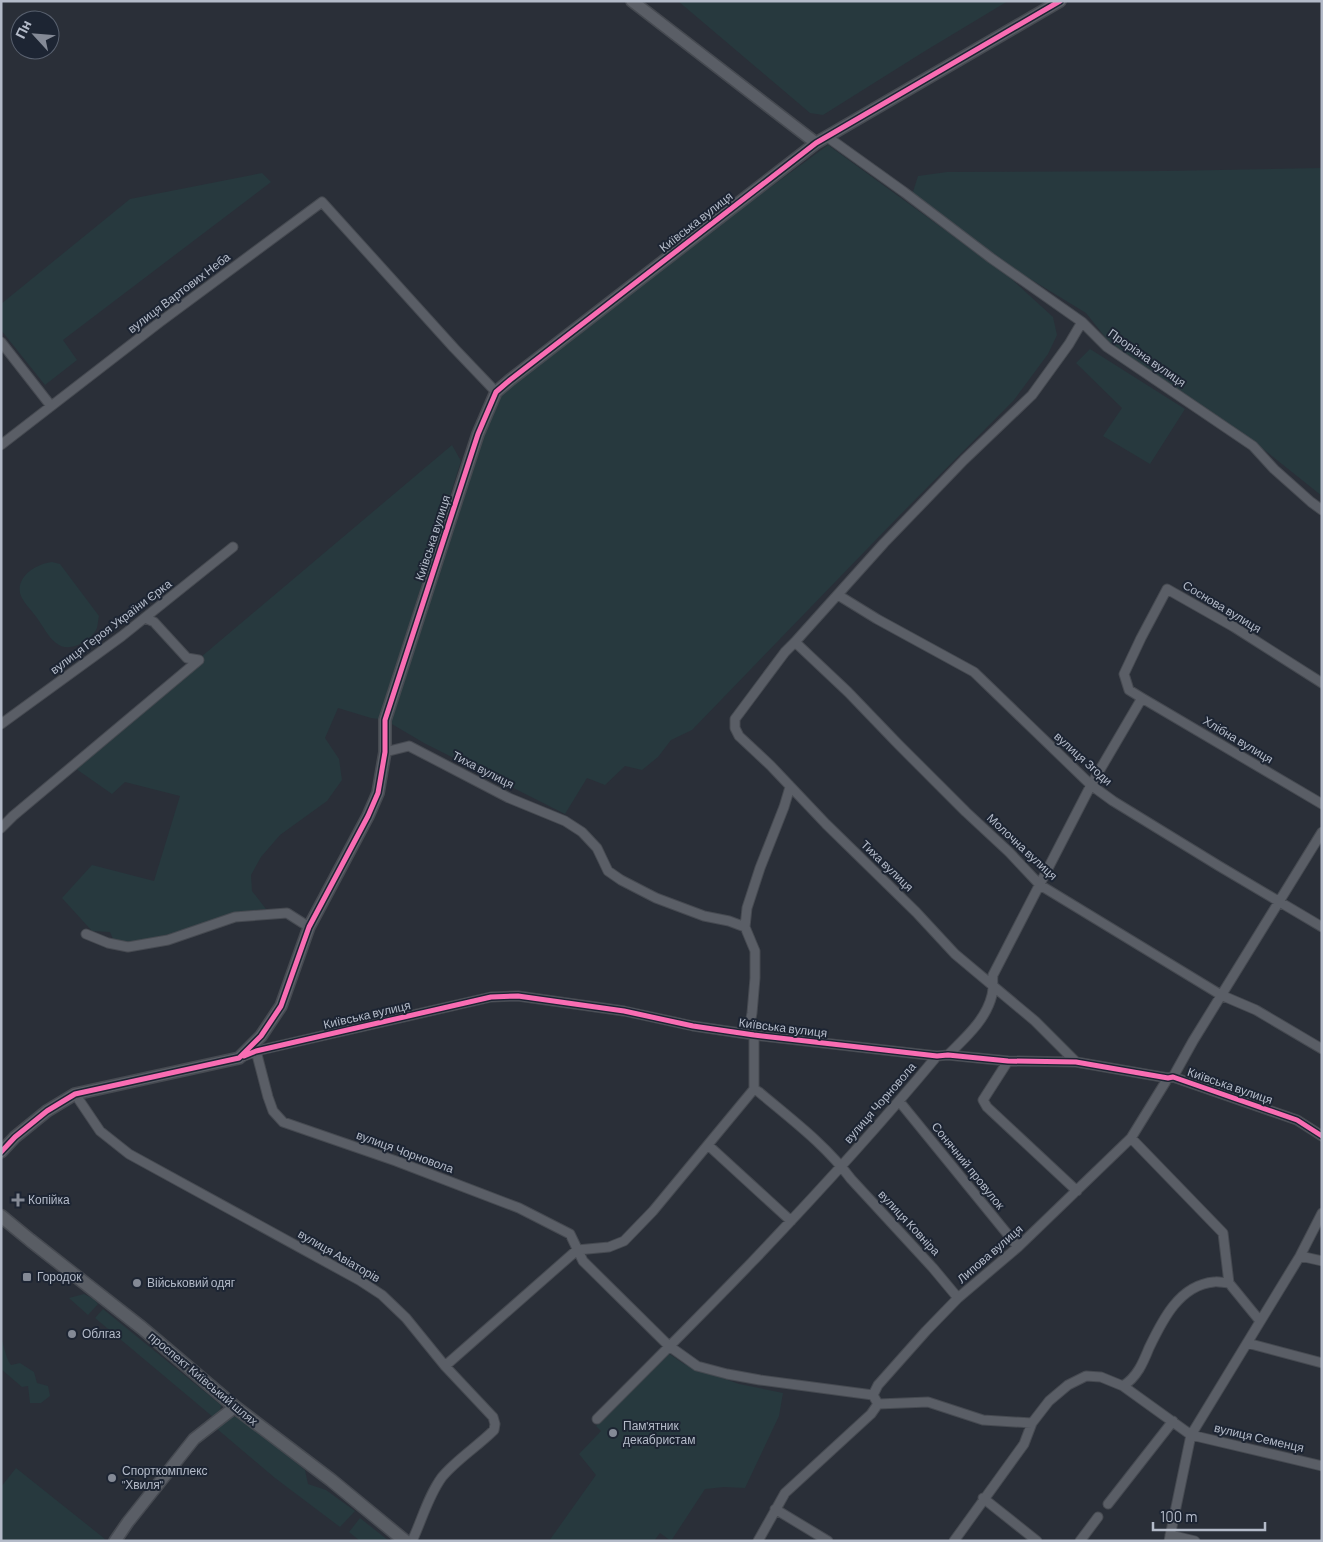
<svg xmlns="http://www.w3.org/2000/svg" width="1323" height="1542" viewBox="0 0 1323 1542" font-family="Barlow,sans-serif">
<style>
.green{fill:#27393e}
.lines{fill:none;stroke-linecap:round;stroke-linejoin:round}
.minor-casing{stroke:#464a51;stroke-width:11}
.tertiary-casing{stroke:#464a51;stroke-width:14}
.secondary-casing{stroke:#464a51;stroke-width:15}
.minor{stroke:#5a5e66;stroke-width:9}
.tertiary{stroke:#5a5e66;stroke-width:11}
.secondary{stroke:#595d64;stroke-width:12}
.cycleway-casing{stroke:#1d2533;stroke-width:8}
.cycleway{stroke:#f96db3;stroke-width:5}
.poi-dot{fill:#848a96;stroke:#1d2533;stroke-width:2}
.labels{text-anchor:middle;stroke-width:4;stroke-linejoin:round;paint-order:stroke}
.street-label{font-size:12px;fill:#b4bbc9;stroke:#1d2533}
.poi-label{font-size:12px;fill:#b4bbc9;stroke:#1d2533;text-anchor:start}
</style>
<rect width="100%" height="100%" fill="#2a2f38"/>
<path class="green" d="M678,1H1008L925,51L823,115L810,113Z
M828,145L1007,275L1053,317L1057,335L1048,354L1014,400L898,517L692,730L671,740L658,757L642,770L625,766L605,785L587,778L565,814L424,743L385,720L496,392L520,371Z
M1322,168V496L1252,440L1109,342L1086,313L1014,269L912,195L918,176L947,172L1166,171Z
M262,173L271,182L63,340L77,360L45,385L1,330V304L130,199Z
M1090,349L1185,409L1150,464L1103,436L1122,408L1076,363Z
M452,445L461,461L379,719L371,718L338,708L325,738L339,759L342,780L327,801L280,835L261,857L251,875L252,891L266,909L236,912L170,934L128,943L113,939L110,932L92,931L62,898L92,865L154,881L180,796L125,782L112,794L72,766Z
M52,562L60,564L99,616C98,620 98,624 97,628C91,641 69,654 56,643C48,637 43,626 37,618C33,612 21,600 20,593C17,575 37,564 52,562Z
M84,1294L94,1299L98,1304L88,1315L69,1298Z
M103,1309L221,1405L220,1411L213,1417L95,1318Z
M1,1339C5,1347 5,1357 11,1365L20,1363L34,1372L37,1383L48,1386L50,1396L41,1403H30L28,1386L22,1387L1,1369Z
M668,1353L684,1364L739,1384L783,1393L779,1416L745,1488L724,1487L705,1489L671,1541L660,1533L654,1541H549L596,1475L579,1454L601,1431L596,1426Z
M231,1417H240L305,1470L308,1484L326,1490L355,1511L340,1527L275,1478L216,1428Z
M16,1468L105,1539L104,1541H1V1487Z
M360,1518L389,1541H360L349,1532Z"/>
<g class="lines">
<defs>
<path id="minor" d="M826,136L904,192L991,258L1082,322L1107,347L1253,446L1274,469L1311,502L1322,510
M1,342L51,406
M1,445L160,322L322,202L454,348L496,392
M838,595L877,619L974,672L1091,785L1113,801L1219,866L1322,927
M795,642L848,692L898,744L966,812L1009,852L1040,885L1221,995L1256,1010L1322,1049
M1322,683L1234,627L1167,589L1141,638L1124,674L1129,690L1142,698L1322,804
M1,724L122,636L233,547
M385,752L409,746L509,798L565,821L582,832L597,848L608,871L621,880L656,898L704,916L729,921L745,927
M1,828L13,816L199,660L187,658L154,622L145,618
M86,934L108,943L128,947L168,940L235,917L287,913L309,927
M748,1034L752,1013L755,978V951L745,927L747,908L760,868L784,807L790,787
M256,1051L268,1097L273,1111L283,1122L396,1161L519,1208L570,1234L583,1261L669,1346L697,1366L727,1374L760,1380L873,1395L878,1404L928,1402L983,1420L1032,1423
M948,1055C965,1038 986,1020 992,995C994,988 992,981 993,975L1091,785L1142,698
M242,1057L256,1051L491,997L518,996L624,1011L693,1026L754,1035L937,1056L948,1055L1008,1061L1076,1062L1168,1078L1173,1077L1297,1120L1322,1136
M1008,1061L983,1100L987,1107L1077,1191
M1076,1062L1035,1021L955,954L916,912L826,824L770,765L739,736L735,728V719L785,652L795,642L884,543L964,460L1032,395L1069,344L1082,322
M1173,1077L1193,1041L1322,832
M754,1089L759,1092C791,1119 826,1145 851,1179L933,1268L958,1298
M75,1094L100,1131L129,1154L359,1280L382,1295L406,1318L445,1366L493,1417L495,1424L494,1430C478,1446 456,1460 442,1477C428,1496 422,1520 412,1541
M899,1101L1018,1247
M1131,1138L1223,1233L1229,1283
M708,1145L791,1221
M1300,1256L1322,1261
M1247,1343L1322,1363
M445,1366L577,1250L609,1247L624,1241L653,1211L754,1089V1035
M1123,1386L1191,1435L1322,1466
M873,1395L878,1385L926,1331L958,1298L1018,1247L1131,1138L1168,1078
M597,1419C649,1367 701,1315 752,1262C816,1195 878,1127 937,1056
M983,1498L1037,1541
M1108,1504L1173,1421
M775,1509L828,1541
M1170,1535L1195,1541
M758,1541L785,1493L871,1414L878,1404
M954,1541L1024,1444L1032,1423L1049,1401L1068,1385L1086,1376L1101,1377L1123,1386C1137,1377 1143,1363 1149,1348C1162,1321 1179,1285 1214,1282C1218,1281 1224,1283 1229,1283L1260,1321
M1080,1541L1098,1517
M1169,1541L1191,1435L1300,1256L1322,1213"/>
<path id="tertiary" d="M632,1L816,143
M1,1152L15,1137L47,1111L75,1094L239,1058L261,1036L281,1006L309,927L368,816L378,793L385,752V720L478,434L496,392L510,380L816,143L1060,1
M115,1541L128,1522L194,1439L235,1407"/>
<path id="secondary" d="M1,1216L30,1240L142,1328L235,1407L331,1480L405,1541"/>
</defs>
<use href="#minor" class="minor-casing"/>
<use href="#tertiary" class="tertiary-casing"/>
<use href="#secondary" class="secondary-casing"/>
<use href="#minor" class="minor"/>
<use href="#tertiary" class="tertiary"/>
<use href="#secondary" class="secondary"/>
<defs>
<path id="cycleway" d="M244,1056L256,1051L491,997L518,996L624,1011L693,1026L754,1035L937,1056L948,1055L1008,1061L1076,1062L1168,1078L1173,1077L1297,1120L1322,1136
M1,1152L15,1137L47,1111L75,1094L239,1058L261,1036L281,1006L309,927L368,816L378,793L385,752V720L478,434L496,392L510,380L816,143L1060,1"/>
</defs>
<use href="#cycleway" class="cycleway-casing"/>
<use href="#cycleway" class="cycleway"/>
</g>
<g class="poi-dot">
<path d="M15.5 1192.5h5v5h5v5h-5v5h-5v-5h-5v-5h5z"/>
<rect x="22" y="1272" width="10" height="10" rx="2.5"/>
<circle cx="137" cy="1283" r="5"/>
<circle cx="72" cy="1334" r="5"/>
<circle cx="613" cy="1433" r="5"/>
<circle cx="112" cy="1478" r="5"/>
</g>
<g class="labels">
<g class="street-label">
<text transform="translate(696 222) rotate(-38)" y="4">Київська вулиця</text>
<text transform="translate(179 293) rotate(-37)" y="4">вулиця Вартових Неба</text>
<text transform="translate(1147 358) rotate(35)" y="4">Прорізна вулиця</text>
<text transform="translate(433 538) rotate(-72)" y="4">Київська вулиця</text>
<text transform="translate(1222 607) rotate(31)" y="4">Соснова вулиця</text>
<text transform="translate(111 627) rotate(-37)" y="4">вулиця Героя України Єрка</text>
<text transform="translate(1238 740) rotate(31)" y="4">Хлібна вулиця</text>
<text transform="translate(1083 759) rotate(42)" y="4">вулиця Згоди</text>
<text transform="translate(483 770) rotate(27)" y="4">Тиха вулиця</text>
<text transform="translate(1022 847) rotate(43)" y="4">Молочна вулиця</text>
<text transform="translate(887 866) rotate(44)" y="4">Тиха вулиця</text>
<text transform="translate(367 1015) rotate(-13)" y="4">Київська вулиця</text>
<text transform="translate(783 1028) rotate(7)" y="4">Київська вулиця</text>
<text transform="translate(1230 1086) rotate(19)" y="4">Київська вулиця</text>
<text transform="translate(880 1103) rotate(-49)" y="4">вулиця Чорновола</text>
<text transform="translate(405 1152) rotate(20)" y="4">вулиця Чорновола</text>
<text transform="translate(968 1166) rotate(51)" y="4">Сонячний провулок</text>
<text transform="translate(909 1223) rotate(47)" y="4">вулиця Ковніра</text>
<text transform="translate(990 1254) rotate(-41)" y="4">Липова вулиця</text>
<text transform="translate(339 1256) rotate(30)" y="4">вулиця Авіаторів</text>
<text transform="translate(203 1379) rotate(40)" y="4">проспект Київський шлях</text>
<text transform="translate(1259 1438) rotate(13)" y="4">вулиця Семенця</text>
</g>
<g class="poi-label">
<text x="28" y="1204">Копійка</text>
<text x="37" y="1281">Городок</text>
<text x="147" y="1287">Військовий одяг</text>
<text x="82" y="1338">Облгаз</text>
<text x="623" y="1430">Пам'ятник<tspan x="623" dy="14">декабристам</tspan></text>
<text x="122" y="1475">Спорткомплекс<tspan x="122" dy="14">"Хвиля"</tspan></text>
</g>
</g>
<rect width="1323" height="1542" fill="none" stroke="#b4bbc9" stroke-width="5"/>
<g transform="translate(35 35) rotate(296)"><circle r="24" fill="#1d2533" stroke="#59616f"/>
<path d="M0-4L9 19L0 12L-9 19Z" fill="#848a96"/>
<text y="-8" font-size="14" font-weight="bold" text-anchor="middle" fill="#b4bbc9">Пн</text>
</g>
<path d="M1153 1522v8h112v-8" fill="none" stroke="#b4bbc9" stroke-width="2.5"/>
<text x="1160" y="1522" font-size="15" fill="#b4bbc9" stroke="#1d2533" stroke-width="4" paint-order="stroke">100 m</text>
</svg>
